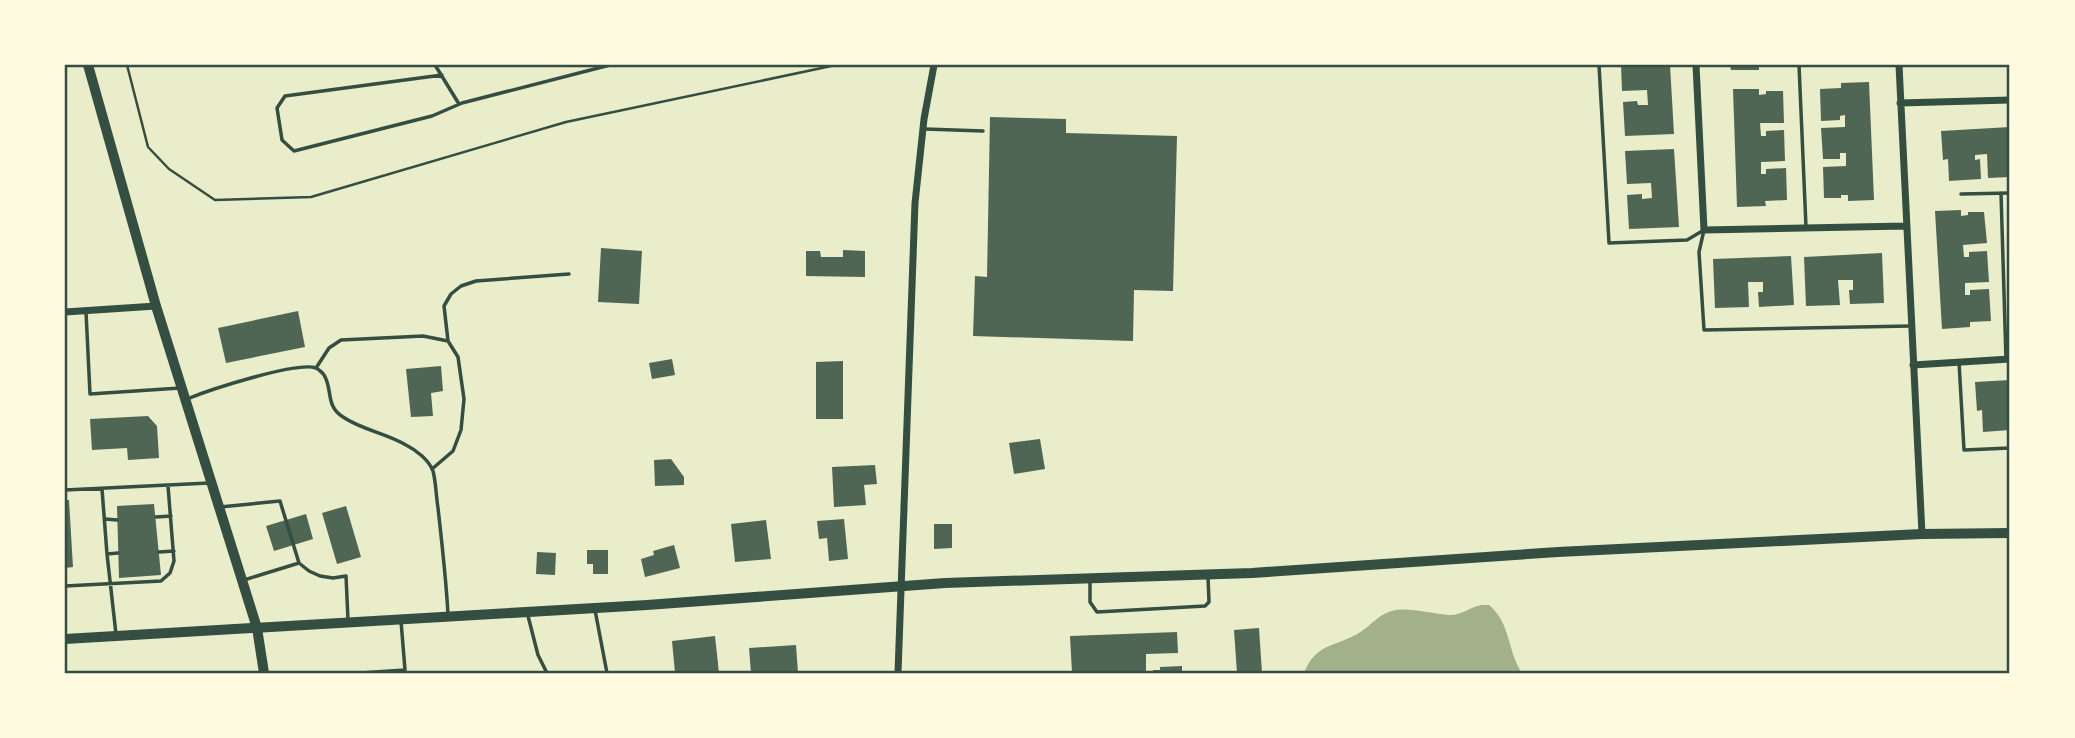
<svg xmlns="http://www.w3.org/2000/svg" width="2075" height="738" viewBox="0 0 2075 738" font-family="'Varela Round',sans-serif">
<style>
.water{fill:#a3b18a}
.building{fill:#4f6655}
.lines{fill:none;stroke-linecap:round;stroke-linejoin:round}
.path{stroke:#344e41;stroke-width:2.5}
.service{stroke:#344e41;stroke-width:3.5}
.minor{stroke:#344e41;stroke-width:7}
.secondary{stroke:#344e41;stroke-width:10}
.primary{stroke:#344e41;stroke-width:10}
.neatline{fill:none;stroke:#344e41;stroke-width:2.5}
</style>
<rect width="100%" height="100%" fill="#e9edc9"/>
<path class="water" d="M1481,605H1489C1511,623 1507,651 1522,673H1304C1316,643 1335,647 1359,633C1372,625 1379,613 1396,610C1413,608 1432,614 1450,615C1459,616 1471,607 1481,605Z"/>
<path class="building" d="M1621,65H1670L1674,134L1625,136L1623,102L1637,101L1638,105H1648L1647,90L1622,91Z
M1730,65H1759V70H1731Z
M1869,82L1874,200L1848,201V195H1841V198H1824L1823,167L1846,166V153H1840V159H1823L1821,128L1845,127V115L1840,116V120L1821,121L1820,89L1841,88V83Z
M1733,89H1759V95L1766,94V91H1783L1784,123H1760L1761,136H1766V131L1784,130L1785,161L1761,162V174H1766V169L1786,168L1787,200L1765,201L1766,206L1737,207Z
M990,117L1066,119V133L1177,136L1173,291L1134,290L1133,341L973,336L975,276L987,277Z
M2010,127V177L1988,178L1987,154L1975,155V160L1980,159L1981,179L1949,181L1948,159L1943,160L1941,131Z
M1674,149L1679,227L1629,229L1627,195L1642,194V199L1652,198L1651,183L1627,184L1625,151Z
M1961,210V216L1968,215V212H1984L1987,243L1963,245L1964,257H1969V252L1987,251L1989,282L1965,283V295H1970V290L1989,289L1991,321L1970,322V327L1942,329L1935,211Z
M601,248L642,251L639,304L598,302Z
M843,250L865,251V277L806,276V251H820L821,257H843Z
M1882,253L1884,303L1850,304L1849,290H1853V280H1838L1840,305L1806,306L1804,257Z
M1791,256L1794,305L1759,307L1758,292H1763V282H1748L1749,307L1715,308L1713,259Z
M298,311L305,347L226,363L218,328Z
M672,359L675,375L652,379L649,363Z
M843,361V419H816V362Z
M441,366L443,391L431,393L433,416L411,417L406,369Z
M2010,380V406H2009L2010,430L1983,432L1982,410L1977,411L1975,382Z
M148,416L157,426L159,458L128,460L127,448L92,450L90,419Z
M1040,439L1045,469L1014,474L1009,443Z
M671,459L684,477V485L655,486L654,460Z
M875,465L877,484L864,485L866,505L834,507L832,467Z
M65,500H69L73,567L65,568Z
M154,504L161,575L119,578L117,506Z
M346,506L361,557L337,564L322,513Z
M306,514L313,539L274,551L266,526Z
M844,519L848,559L829,561L827,538L819,539L817,521Z
M766,520L771,559L735,562L731,524Z
M934,524H952V548L934,549Z
M674,545L680,568L645,577L641,559L654,555L653,551Z
M587,550H608V574H593V564H587Z
M537,552L556,553L555,575L536,574Z
M1259,628L1262,673H1237L1234,630Z
M1177,632L1178,653L1146,654V671L1072,673L1070,636Z
M715,636L719,673H675L672,641Z
M796,645L798,673H751L749,648Z
M1182,666V673H1153V670H1160V667Z"/>
<g class="lines">
<path class="path" d="M127,65L148,147L169,169L215,200L311,197L566,122L836,65"/>
<path class="service" d="M435,65L459,104
M1599,65L1609,243L1687,240L1704,230
M1799,65L1806,227
M442,75L285,96L277,108L282,140L294,151L432,116L462,103L610,65
M925,129L983,131
M2001,193L2006,359
M1961,194L2010,193
M1704,230L1699,252L1704,330L1911,326
M86,312L90,394L180,388
M448,341L444,306L451,294L461,286L476,281L569,274
M1959,362L1964,450L2010,448
M316,368L329,348L341,340L423,336L448,341L458,357L464,399L461,430L453,451L432,469
M187,399C209,390 297,361 316,368C318,369 323,373 324,375C333,389 325,406 343,417C362,430 386,433 406,445C416,450 429,460 433,471C436,482 436,496 438,508C442,543 446,578 448,614
M102,489L107,554L116,634
M65,490L209,483
M220,507L280,501L299,563L309,571L320,576L333,578L346,576L348,620
M156,517L171,516
M105,519L117,520
M159,552L174,551
M107,554L118,553
M244,580L299,563
M1090,580V602L1097,612L1205,606L1209,602L1208,577
M65,586L161,581L170,573L174,561L168,486
M595,610L607,673
M527,612L538,655L547,673
M360,673L405,670L401,621"/>
<path class="minor" d="M1696,65L1704,230L1906,226
M1899,65L1922,534
M1900,103L2010,100
M65,312L156,306
M1913,365L2010,359
M898,673L915,203L924,119L934,65"/>
<path class="secondary" d="M65,639L647,605L945,583L1252,573L1558,552L1922,534L2010,533"/>
<path class="primary" d="M88,65L156,306L257,628L264,673"/>
</g>
<rect width="2075" height="738" fill="none" stroke="#fefae0" stroke-width="133"/>
<rect x="66" y="66" width="1942" height="606" class="neatline"/>
</svg>
